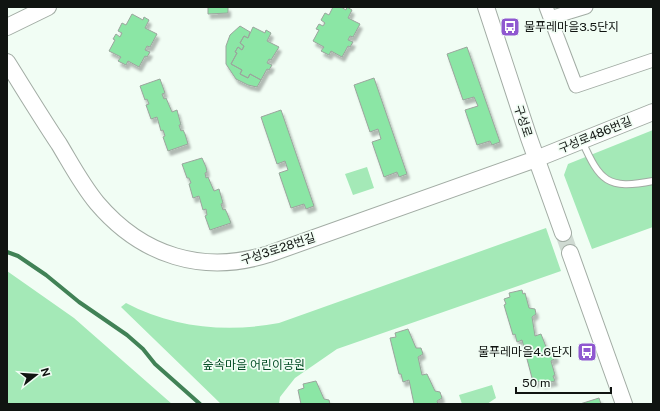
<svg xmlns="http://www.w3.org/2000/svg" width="660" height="411" viewBox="0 0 660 411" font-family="'Public Sans','Noto Sans KR',sans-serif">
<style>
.green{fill:#a4e9b7}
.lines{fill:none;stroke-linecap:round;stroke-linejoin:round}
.stream{stroke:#418256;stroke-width:4}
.building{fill:#8be6a5;stroke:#9ba59d;filter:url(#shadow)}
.tertiary-tunnel{stroke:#cfdad2;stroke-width:16;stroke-dasharray:16 8;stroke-linecap:butt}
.service-casing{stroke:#a2aca4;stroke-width:8}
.minor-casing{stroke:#a2aca4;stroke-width:15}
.tertiary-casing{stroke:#a2aca4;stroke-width:18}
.service{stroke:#fff;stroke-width:6}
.minor{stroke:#fff;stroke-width:13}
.tertiary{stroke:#fff;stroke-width:16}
.labels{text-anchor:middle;stroke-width:3.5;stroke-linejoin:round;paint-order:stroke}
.poi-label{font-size:12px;fill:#101411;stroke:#f1fdf4;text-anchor:start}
.street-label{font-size:12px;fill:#101411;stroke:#f1fdf4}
.park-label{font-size:12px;fill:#044d25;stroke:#f1fdf4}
</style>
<defs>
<filter id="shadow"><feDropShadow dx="2.5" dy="4.5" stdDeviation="1" flood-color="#0004"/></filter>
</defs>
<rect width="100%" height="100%" fill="#f1fdf4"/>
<path class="green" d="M653,130V227L592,249L564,175L568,164Z
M367,167L374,188L353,195L345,174Z
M546,228L561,271L337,349L295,378L280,397L279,404H221L121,307L126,303C173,328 227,333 279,323Z
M7,271L74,318L172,404H7Z
M492,385L496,398L487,404H462L459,395Z"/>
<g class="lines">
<path class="stream" d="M7,252L18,256L46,275L79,302L127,335L143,349L155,364L200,404"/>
</g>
<path class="building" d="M208,7H228V13L208,14Z
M333,7H341L346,10L347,7L352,10L348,18L360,24L353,37L350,36L348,40L353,42L350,47L348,46L342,57L331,51L329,55L321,51L324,47L313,41L319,30L316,29L319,24L323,26L325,23L321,20L325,13L329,15Z
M132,14L143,20L144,17L149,20L145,28L157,34L150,47L147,46L145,50L150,52L147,57L145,56L139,67L128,61L126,65L118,61L121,57L109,51L115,40L113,39L116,34L120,37L122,33L118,31L122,23L126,25Z
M240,26L250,32L248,38L244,36L240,43L244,46L242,50L238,47L235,52L237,53L231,64L242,70L240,74L248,78L250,74L261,80L257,87L248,85L236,79L226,64V46L230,35Z
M253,27L265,33L266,30L271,33L267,41L279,47L271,60L269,59L267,63L272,65L269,70L267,69L261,80L250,74L248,78L240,74L242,70L231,64L237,53L235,52L238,47L242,50L244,46L240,43L244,36L248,38Z
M467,47L500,142L492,145L490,141L477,145L465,110L478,106L474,97L463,100L447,54Z
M374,78L407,174L399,177L397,172L384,177L372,142L381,139L378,129L370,132L354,85Z
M160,79L165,93L162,94L164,99L166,98L172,112L177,110L181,125H179L181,131L183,130L185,134L188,144L168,151L163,137L165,136L163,130L161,131L157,117L151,119L146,105L149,104L147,99L145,100L140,86Z
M281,110L314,206L306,209L304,204L291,208L279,173L288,170L285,161L277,164L261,117Z
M202,158L206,167L207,172L205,173L206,178L208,177L214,191L219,189L223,203L221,204L223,210L225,209L227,213L231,223L210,230L205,216L207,215L206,209L203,210L199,196L193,198L189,184L191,183L189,178H187L182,164Z
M522,290L523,294L525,293L529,308L535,309L536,314L532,317L535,336L541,334L548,352H554L556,358L551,361L555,375L553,376L555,381L542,384L541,381L535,383L534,378H532L522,340L517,342L515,334L513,335L504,305L506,304L504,299L510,297L509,293Z
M408,329L416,348H421L423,354L418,357L422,375L427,374L435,391L440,392L442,398L437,401L438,404H414L409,380L403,382L401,374H399L390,338L396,337L395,333Z
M316,381L324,399L329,400L330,404H301L298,390L304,388L303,384Z
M599,398L601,404H580Z"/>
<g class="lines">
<path class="tertiary-tunnel" d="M563,233L570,253"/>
<defs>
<path id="service" d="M582,141C600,181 607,190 653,181"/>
<path id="minor" d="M546,7L576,86L653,60
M550,18L586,7"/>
<path id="tertiary" d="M486,7L529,138L563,233
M7,27L48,7
M7,62C24,89 41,117 59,144C71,164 82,185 97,203C142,256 203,275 269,254L536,159L653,112
M570,253L624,404"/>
</defs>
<use href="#service" class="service-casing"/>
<use href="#minor" class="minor-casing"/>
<use href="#tertiary" class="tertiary-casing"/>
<use href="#service" class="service"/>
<use href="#minor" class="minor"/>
<use href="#tertiary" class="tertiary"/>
</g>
<defs>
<symbol id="bus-square" viewBox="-11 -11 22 22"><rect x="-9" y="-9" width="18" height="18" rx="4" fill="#8f58d0" stroke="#f1fdf4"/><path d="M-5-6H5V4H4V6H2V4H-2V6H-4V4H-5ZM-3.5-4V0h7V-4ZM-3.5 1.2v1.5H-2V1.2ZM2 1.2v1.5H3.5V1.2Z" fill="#fff"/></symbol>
</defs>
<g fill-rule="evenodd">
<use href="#bus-square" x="499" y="16" width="22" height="22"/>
<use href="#bus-square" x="576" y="341" width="22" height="22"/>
</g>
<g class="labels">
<g class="poi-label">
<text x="524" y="31">물푸레마을3.5단지</text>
<text x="573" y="356" text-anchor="end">물푸레마을4.6단지</text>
</g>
<g class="street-label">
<text transform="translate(523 121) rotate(72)" y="4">구성로</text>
<text transform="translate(595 135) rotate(-22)" y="4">구성로486번길</text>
<text transform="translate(278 249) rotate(-18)" y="4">구성3로28번길</text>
</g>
<g class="park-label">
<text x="254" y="369">숲속마을 어린이공원</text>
</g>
</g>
<rect width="660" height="411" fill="none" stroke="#101411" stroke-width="16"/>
<g transform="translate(36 375) rotate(73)" stroke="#f1fdf4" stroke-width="3" paint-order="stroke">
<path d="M0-3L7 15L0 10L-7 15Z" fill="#101411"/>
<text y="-6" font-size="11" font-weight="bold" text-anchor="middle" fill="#101411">N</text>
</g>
<path d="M516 387v6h95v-6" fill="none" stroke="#101411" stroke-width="2"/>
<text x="522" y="387" font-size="12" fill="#101411" stroke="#f1fdf4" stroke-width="3" paint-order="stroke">50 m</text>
</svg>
